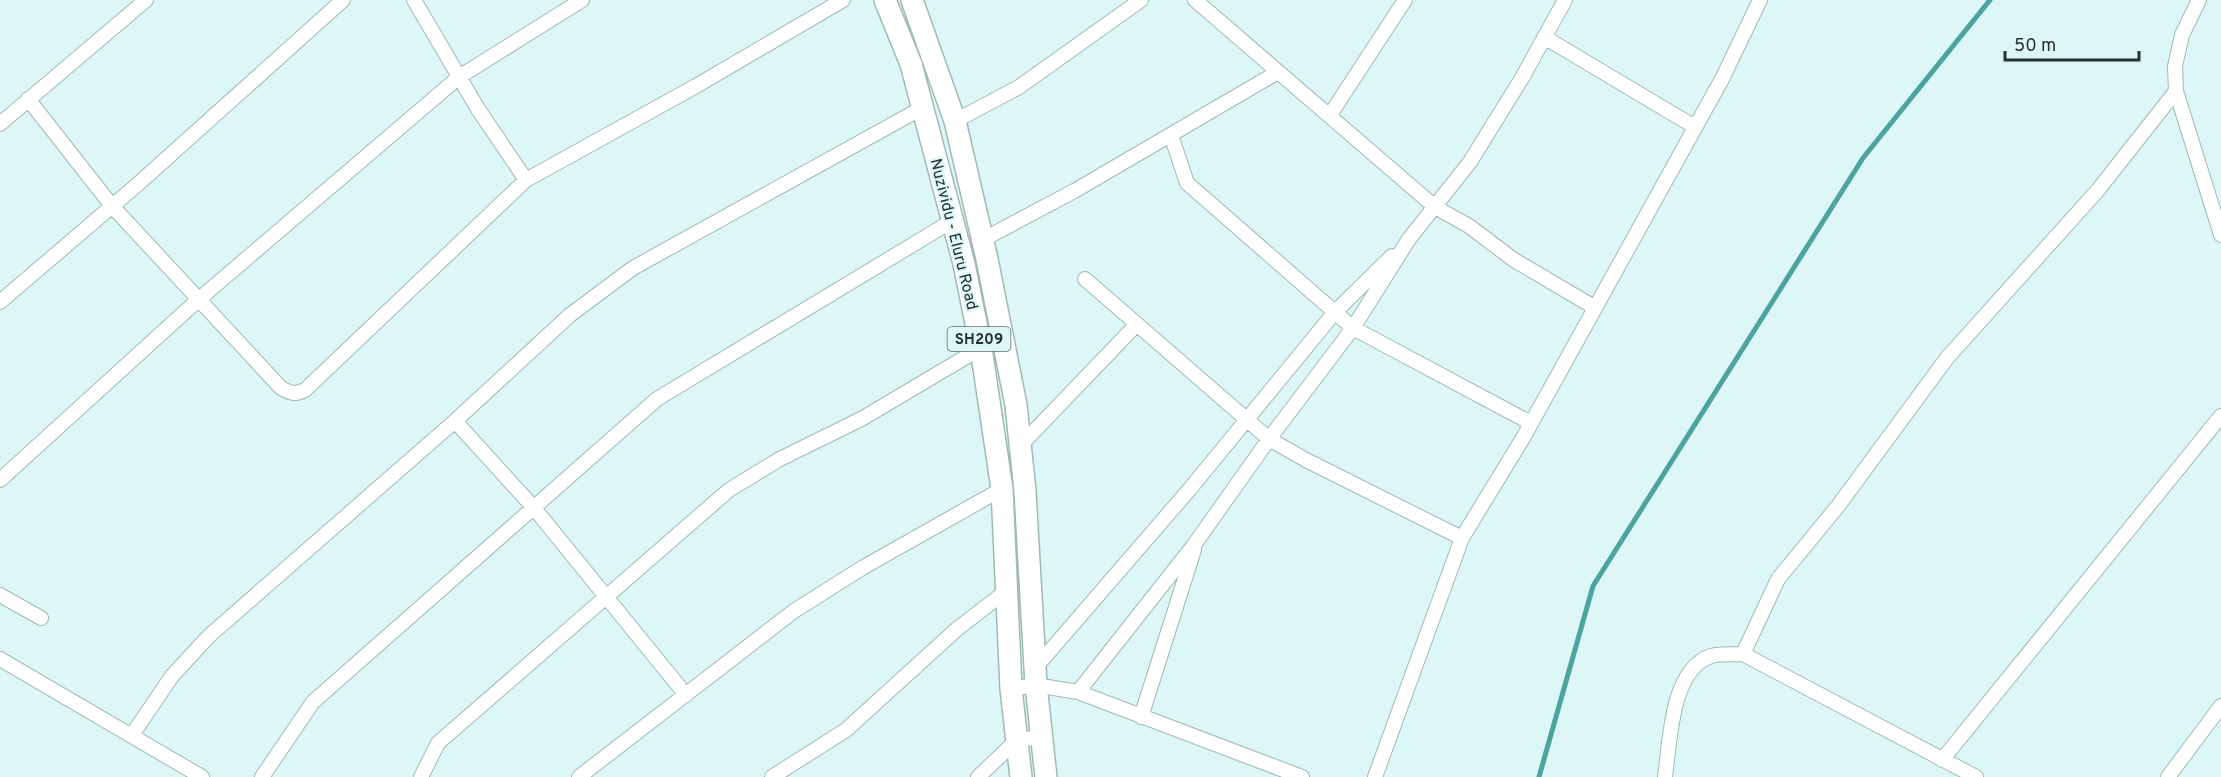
<svg xmlns="http://www.w3.org/2000/svg" width="2221" height="777" viewBox="0 0 2221 777" font-family="Overpass,sans-serif">
<style>
.lines{fill:none;stroke-linecap:round;stroke-linejoin:round}
.stream{stroke:#4da49f;stroke-width:5}
.street-casing{stroke:#9fb9b7;stroke-width:16}
.primary-casing{stroke:#9fb9b7;stroke-width:24}
.street{stroke:#fff;stroke-width:14}
.primary{stroke:#fff;stroke-width:21}
.labels{text-anchor:middle;stroke-width:4.5;stroke-linejoin:round;paint-order:stroke}
.shield{fill:#dcf7f5;stroke:#5d6c6b;stroke-width:1.5}
.shield-label{font-size:15px;font-weight:bold;fill:#273130}
.street-label{font-size:16px;fill:#273130;stroke:#dcf7f5}
</style>
<rect width="100%" height="100%" fill="#dcf7f5"/>
<g class="lines">
<path class="stream" d="M1539,777L1593,586L1863,158L1990,0"/>
<defs>
<path id="street" d="M414,0L478,109L526,180
M1195,0L1435,207L1469,226L1514,260L1594,307
M2199,0L2182,35L2175,66L2176,91L2221,235
M1544,37L1695,127
M28,99L112,206L281,388C290,393 295,395 305,390L526,180L696,86L843,0
M1330,115L1405,0
M955,121L1019,87L1141,0
M0,124L146,0
M1171,135L1187,183L1353,328L1531,423
M982,240L1076,190L1278,72
M1085,279L1269,439L1306,460L1462,538
M0,302L138,184L343,0
M455,421L534,508L686,695
M1020,446L1137,324
M0,480L198,300L459,77L582,0
M0,595L41,618
M1743,654L1778,579L1838,506L1947,358L2098,190L2176,91
M0,659L202,777
M1036,667L1189,490L1335,312L1392,256
M1011,689L1036,685L1078,692L1302,777
M1078,692L1194,545L1269,439L1353,328L1409,239L1470,162L1522,78L1565,0
M1141,717L1194,550
M132,735L172,676L209,636L455,421L570,315L633,268L922,108
M1942,760L2221,416
M262,777L313,702L657,399L952,221
M421,777L438,743L729,490L778,460L863,418L981,348
M579,777L794,611L862,568L1002,489
M772,777L846,730L957,629L1005,592
M978,777L1018,739L1043,738
M1375,777L1462,538L1523,438L1722,79L1760,0
M1665,777C1670,741 1671,669 1711,656C1720,653 1733,655 1743,654L1976,777
M2168,777L2221,706"/>
<path id="primary" d="M885,0L911,64L964,264L981,348L1002,489L1011,689L1021,777
M912,0L955,121L987,259L1016,405L1025,491L1036,685L1046,777"/>
</defs>
<use href="#street" class="street-casing"/>
<use href="#primary" class="primary-casing"/>
<use href="#street" class="street"/>
<use href="#primary" class="primary"/>
</g>
<g class="labels">
<rect class="shield" x="947.5" y="327" width="63" height="24" rx="4.5"/>
<g class="shield-label">
<text x="979" y="344">SH209</text>
</g>
<g class="street-label">
<text transform="translate(955 234) rotate(76)" y="6">Nuzividu - Eluru Road</text>
</g>
</g>
<path d="M2005 51v9h134v-9" fill="none" stroke="#273130" stroke-width="3"/>
<text x="2014" y="51" font-size="18" fill="#273130" stroke="#dcf7f5" stroke-width="4.5" paint-order="stroke">50 m</text>
</svg>
